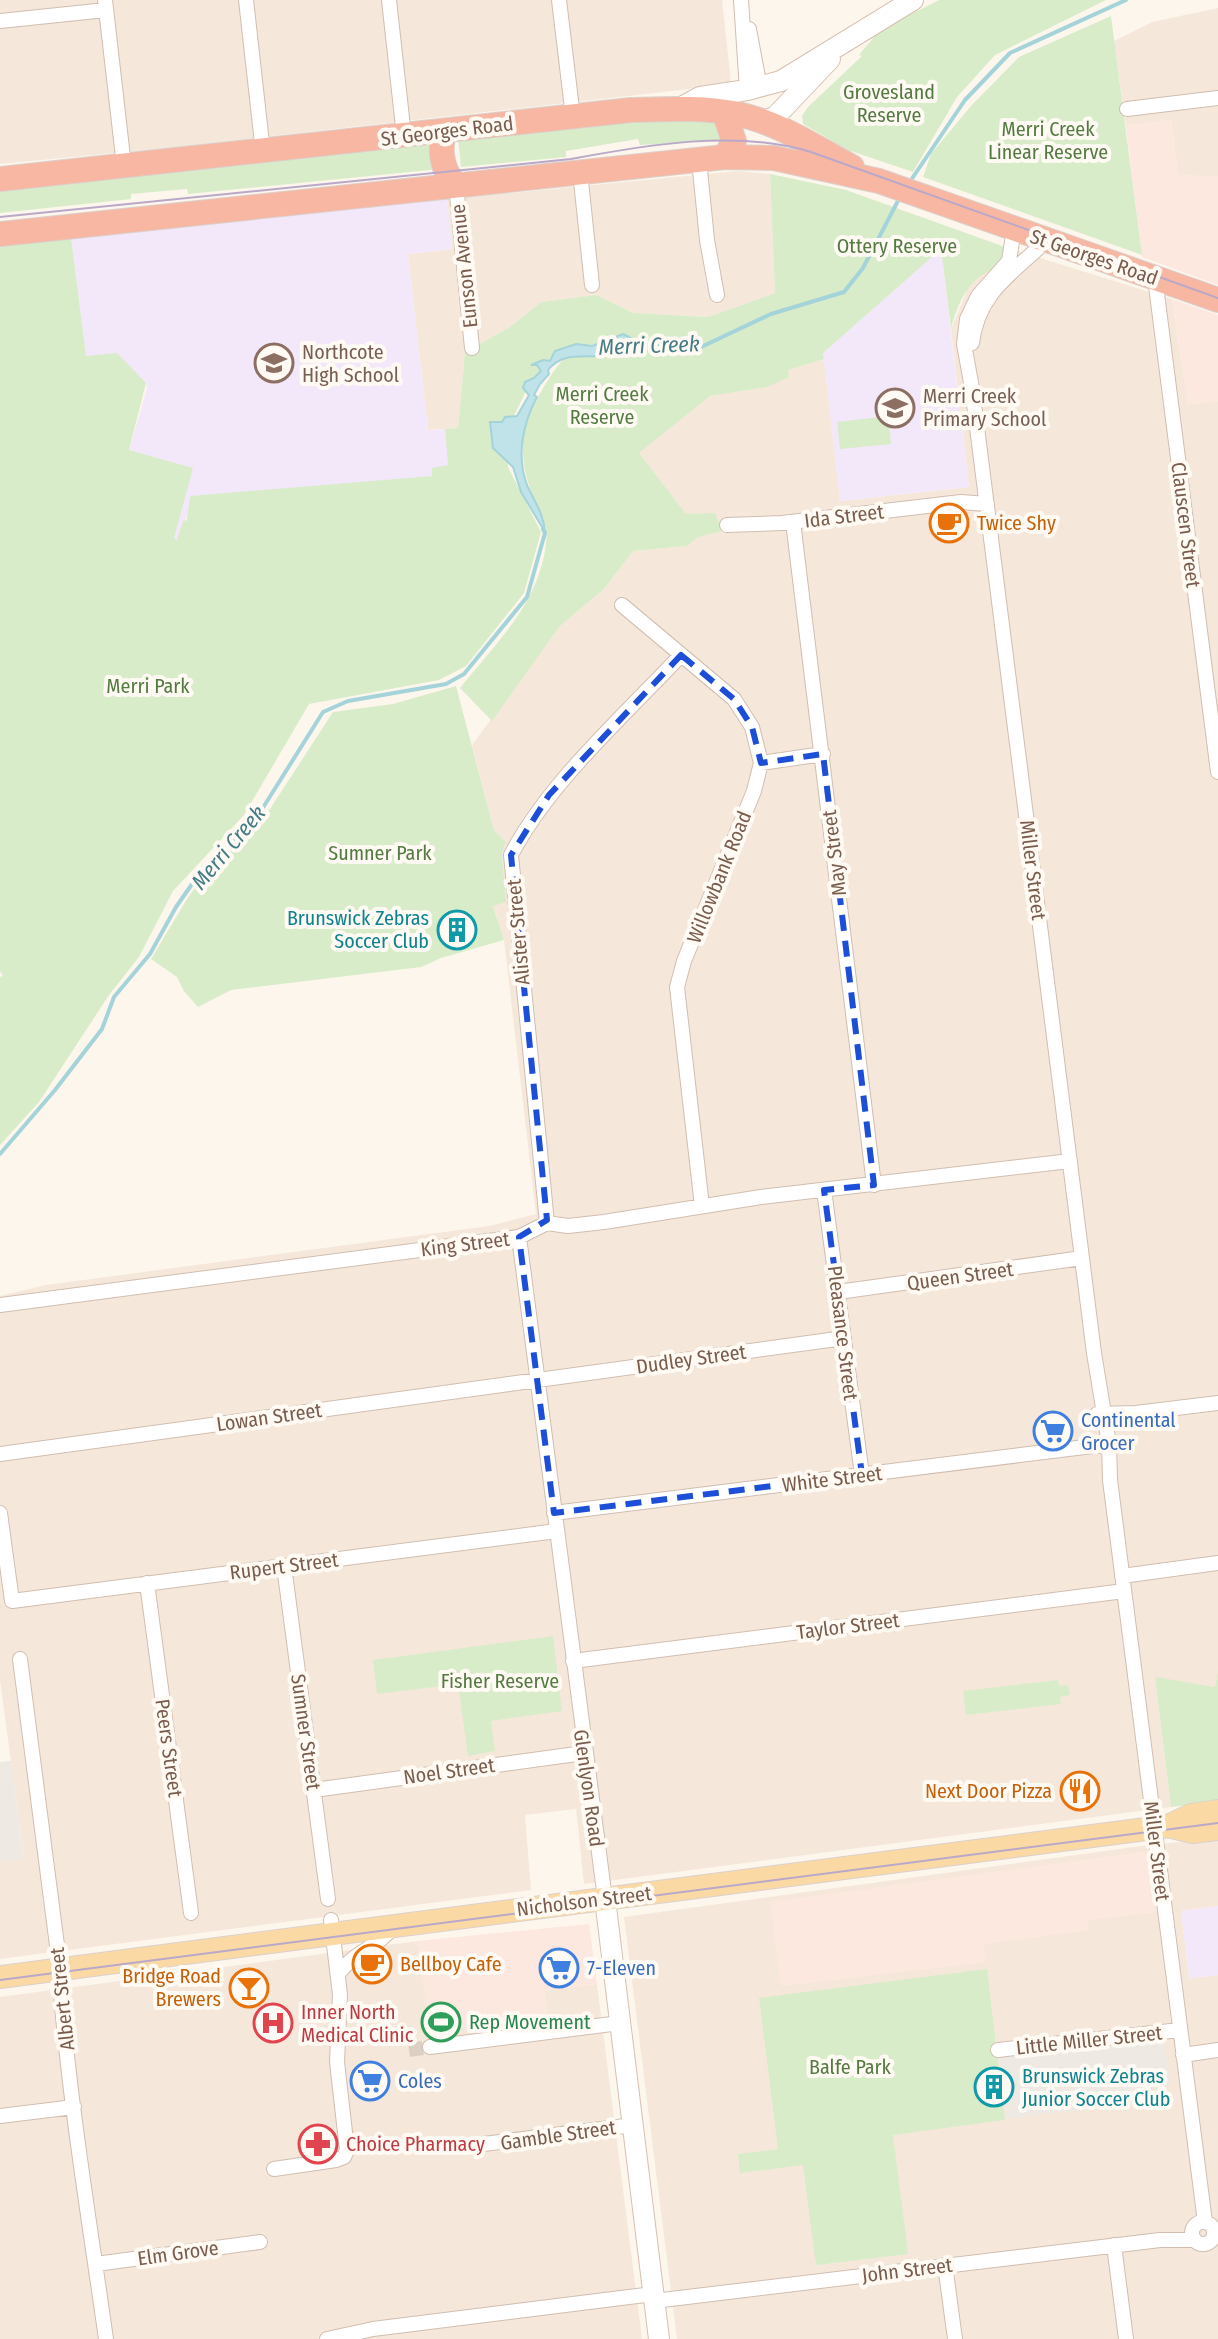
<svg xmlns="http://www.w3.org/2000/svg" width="1218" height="2339" viewBox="0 0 1218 2339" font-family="'Fira Sans Condensed',sans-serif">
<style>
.residential{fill:#f5e8da}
.commercial{fill:#fde8e0}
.industrial{fill:#efe9e4}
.education{fill:#f3e8fa}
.green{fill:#d8ecc9}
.water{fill:#bfe3e8;stroke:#a5d3da;stroke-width:2}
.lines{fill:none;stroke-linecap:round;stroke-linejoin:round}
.stream{stroke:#a5d3da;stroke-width:4}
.street-tunnel{stroke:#dcd0c4;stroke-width:14;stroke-dasharray:14 7;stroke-linecap:butt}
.street-casing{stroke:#d1beb0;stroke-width:16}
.secondary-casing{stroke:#d6c0b0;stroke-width:22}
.primary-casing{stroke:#dad1cd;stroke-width:24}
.highway-casing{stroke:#dad1cd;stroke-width:26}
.street{stroke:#fff;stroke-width:14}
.secondary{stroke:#fff;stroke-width:20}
.primary{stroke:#fbd9a5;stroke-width:22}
.highway{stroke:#f7b7a3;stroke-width:24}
.tram{stroke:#b9a8c9;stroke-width:2}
.marked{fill:none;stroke:#1d4ed8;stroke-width:6;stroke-dasharray:16 10;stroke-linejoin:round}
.labels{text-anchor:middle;stroke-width:8;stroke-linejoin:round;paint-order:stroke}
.park-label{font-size:20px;fill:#537a41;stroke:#fffaf3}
.street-label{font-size:20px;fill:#7a5c4d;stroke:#fffaf3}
.education-label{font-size:20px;fill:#785e54;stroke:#fffaf3;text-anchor:start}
.food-label{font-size:20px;fill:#c56008;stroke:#fffaf3;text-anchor:start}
.culture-label{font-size:20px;fill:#0d838f;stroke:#fffaf3;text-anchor:end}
.shop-label{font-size:20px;fill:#366cbe;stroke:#fffaf3;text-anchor:start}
.health-label{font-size:20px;fill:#be3a42;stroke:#fffaf3;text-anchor:start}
.leisure-label{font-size:20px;fill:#27864d;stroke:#fffaf3;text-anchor:start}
.water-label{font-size:22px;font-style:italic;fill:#437c86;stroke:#fffaf3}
</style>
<rect width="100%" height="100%" fill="#fdf6ec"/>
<path class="residential" d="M0,0H722L731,82L690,89L166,148L0,164Z
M1218,8V176H1178L1171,120L1126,126L1114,41L1152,22Z
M738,171L770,174L775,293L708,317L633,313L596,295L541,302L510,327L465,352L458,428L428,430L408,254L452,249L447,199Z
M1005,247L1172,299L1188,404L1218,401V1670L1215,1687L1155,1678L1171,1807L584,1884L576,1809L525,1815L531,1890L0,1959V1861L24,1858L0,1680V1296L46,1285L489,1226L536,1214L504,940L493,905L506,901L502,853L506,842L494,830L472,745L559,627L604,589L633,551L687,546L686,514L638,453L710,396L767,387L788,370L824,359L840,501L969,487L951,329L968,288Z
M1218,1838V1906L1181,1911L1189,1978L1218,1975V2339H677L624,1917L1141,1846Z
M418,1941L431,2032L547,2015L544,1991L597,1984L642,2339H0V1997Z"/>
<path class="commercial" d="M1171,120L1178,175L1218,176V285L1142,257L1126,126Z
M1172,299L1218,315V401L1188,405Z
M1149,1851L1157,1912L1087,1920L1088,1930L984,1944L986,1962L781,1986L770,1902Z
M589,1924L597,1984L544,1991L547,2016L430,2032L418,1941Z"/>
<path class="industrial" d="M11,1761L24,1859L0,1861V1762Z
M1164,2035L1170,2085L1118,2092L1120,2105L1006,2119L998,2055Z"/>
<path class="education" d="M447,199L452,249L408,254L428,430L445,429L449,466L433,476L190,509L177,540L109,521L147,388L146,383L86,357L71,237Z
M941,248L969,487L840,501L823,353Z
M1218,1906V1975L1189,1978L1181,1911Z"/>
<path class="green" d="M939,0H1106L995,55L957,97L913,172L848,150L803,124L802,116L808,107L862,56L859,55L880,30Z
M1111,16L1142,255L923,177L931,154L971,106L1019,57Z
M652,117L715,123L725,140L640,145L638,139L566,151V157L461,167L458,138Z
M436,140L440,169L188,194L187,189L131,194V199L0,213V185Z
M770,174L846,190L1005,247L999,268C970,274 958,302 951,329L941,249L823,353L824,359L788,370L789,377L767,387L710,396L639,453L686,514L715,513L722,531L698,537L687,546L633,551L604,589L559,627L492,721L460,688C493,647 533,609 544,556C553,515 534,509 526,475C522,460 521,436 527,421C533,404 558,358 573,351C602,338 646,348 676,346L620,339L559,351L532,379L508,428V467L541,532L524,593L466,666L439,680L309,704L244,815L173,891L139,957L109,995L39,1102L0,1145V977L3,976L0,971V246L71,237L86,356L117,353L146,383L129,450L193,468L174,538L177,540L183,521L187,520L190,496L432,476V468L448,465L445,429L458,428L465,352L510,327L541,302L596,295L633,313L708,317L775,293Z
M888,416L891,444L840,449L837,422Z
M456,686L494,830L506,842L502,853L506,902L493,906L504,940L441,958L421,967L231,990L198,1007L184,991L177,977L151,959L187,899L204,875L259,826L333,712L393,704Z
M553,1636L562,1711L491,1721L495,1751L468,1756L458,1684L377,1694L373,1660Z
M1218,1670V1801L1171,1807L1155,1677L1215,1687Z
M1058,1680L1059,1686L1068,1685L1070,1695L1060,1697L1061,1704L966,1715L963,1691Z
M987,1969L1005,2120L893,2135L908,2254L816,2265L803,2165L740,2173L738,2154L778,2149L759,1998Z"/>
<path class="water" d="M623,334L645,345C632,348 620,353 607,355C585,359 564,350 548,370L549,374L540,384L534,395L537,397C523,423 516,456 527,485C534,501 544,514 545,532L521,492L513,467L493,448L490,422H502L505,417L517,416L529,395L523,388L525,382L534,378L541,371L537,365H531L543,360L550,361L555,351L576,344L592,346Z"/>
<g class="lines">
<path class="stream" d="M909,183L965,100L1010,53L1126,0
M643,345L699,348L771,314L844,292L863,268L900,197
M0,1154L55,1090L102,1029L114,997L150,954L176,907L204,867L254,822L323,712L348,701L446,684L464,674L527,597L545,533L543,529"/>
<path class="street-tunnel" d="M409,2050L430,2047"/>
<defs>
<path id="street" d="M105,0L124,166
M246,0L263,152
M389,0L404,136
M559,0L573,117
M741,0L747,90
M0,21L106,10
M749,29L760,88
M1127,109L1218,98
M699,160L707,240L717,295
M580,172L592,285
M456,185L472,348
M1014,229L1009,261L978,296L967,319L964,344L972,388L1094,1353L1109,1444L1110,1480L1205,2222
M1155,278L1218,772
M972,343C978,292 1013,273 1047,240
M793,522L874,1185
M727,525L782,523L961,502L987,504
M622,605L734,699L752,727L761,763L754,791L684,961L677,987L702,1206
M761,763L823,754
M824,1190L862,1475
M547,1223L511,855C549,782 624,716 681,655
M519,1237L605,1899
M838,1292L1082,1258
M0,1305L519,1237L547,1223L568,1226L604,1222L761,1197L1070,1161
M1097,1414L1136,1413L1218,1403
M0,1454L844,1338
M0,1513L12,1601L557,1531
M554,1513L1109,1444
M284,1566L328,1899
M1122,1576L1218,1563
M147,1583L191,1913
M20,1659L58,1953C66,2082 88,2211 106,2339
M573,1661L1124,1591
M314,1790L584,1753
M338,1974C355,1951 376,1949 394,1926
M430,2047L620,2023
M998,2050L1180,2030
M1183,2055L1218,2050
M0,2116L74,2107
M484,2144L633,2125
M274,2169L336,2160L344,2157L347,2150L337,2062L340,1995L331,1920
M1192 2233a11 11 0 1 1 22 0a11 11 0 1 1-22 0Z
M1114,2245L1126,2339
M96,2264L260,2242
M945,2265L955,2339
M654,2301L1160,2240H1195
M327,2339L373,2329L653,2294"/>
<path id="secondary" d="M678,109L700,97L747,90L781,81L913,0
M763,122L776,116L830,59
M605,1899L659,2339"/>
<path id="primary" d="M1168,1826L1193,1832L1218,1829
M0,1977L1154,1828L1168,1826L1191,1815L1218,1811"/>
<path id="highway" d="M724,112L734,141L725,157
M444,132C439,151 442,171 456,185
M0,179L631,110C667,109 703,107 738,114C779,123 815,147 852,167
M0,234L725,157L774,158L879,181L1218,300"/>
</defs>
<use href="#street" class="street-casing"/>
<use href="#secondary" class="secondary-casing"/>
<use href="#primary" class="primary-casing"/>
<use href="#highway" class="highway-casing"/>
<use href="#street" class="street"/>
<use href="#secondary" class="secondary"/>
<use href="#primary" class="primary"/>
<use href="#highway" class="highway"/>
<path class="tram" d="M0,217L571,159C646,145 737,129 811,152L1218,298
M0,1980L1218,1823"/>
</g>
<path class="marked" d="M681,655L734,699L752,727L761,763L823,754L874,1185L824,1190L862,1475L554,1513L519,1237L547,1220L511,855L549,795Z"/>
<defs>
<symbol id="school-ring" viewBox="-11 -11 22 22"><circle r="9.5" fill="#fffaf3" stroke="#8d6e63" stroke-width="1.5"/><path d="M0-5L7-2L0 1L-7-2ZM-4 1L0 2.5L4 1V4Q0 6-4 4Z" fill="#8d6e63"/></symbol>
<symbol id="cafe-ring" viewBox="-11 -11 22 22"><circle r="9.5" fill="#fffaf3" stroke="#e8710a" stroke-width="1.5"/><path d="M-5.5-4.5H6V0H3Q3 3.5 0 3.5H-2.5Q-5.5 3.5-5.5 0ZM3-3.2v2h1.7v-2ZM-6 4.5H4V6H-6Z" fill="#e8710a"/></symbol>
<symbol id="building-ring" viewBox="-11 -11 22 22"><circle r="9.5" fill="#fffaf3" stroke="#0f9aa8" stroke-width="1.5"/><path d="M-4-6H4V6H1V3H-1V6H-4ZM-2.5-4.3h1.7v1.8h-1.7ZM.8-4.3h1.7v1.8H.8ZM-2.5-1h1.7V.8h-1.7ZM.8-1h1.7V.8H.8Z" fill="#0f9aa8"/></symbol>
<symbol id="supermarket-ring" viewBox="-11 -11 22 22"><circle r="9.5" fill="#fffaf3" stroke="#3f7fe0" stroke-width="1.5"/><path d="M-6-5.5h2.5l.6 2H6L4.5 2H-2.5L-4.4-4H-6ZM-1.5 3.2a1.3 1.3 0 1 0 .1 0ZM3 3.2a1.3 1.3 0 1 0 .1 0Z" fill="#3f7fe0"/></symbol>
<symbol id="restaurant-ring" viewBox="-11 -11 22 22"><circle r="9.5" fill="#fffaf3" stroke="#e8710a" stroke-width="1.5"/><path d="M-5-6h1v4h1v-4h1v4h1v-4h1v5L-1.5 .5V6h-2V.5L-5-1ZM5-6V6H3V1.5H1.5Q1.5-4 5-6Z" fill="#e8710a"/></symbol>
<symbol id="bar-ring" viewBox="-11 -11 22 22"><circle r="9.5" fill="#fffaf3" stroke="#e8710a" stroke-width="1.5"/><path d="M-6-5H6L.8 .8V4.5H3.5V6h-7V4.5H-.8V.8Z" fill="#e8710a"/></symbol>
<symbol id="stadium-ring" viewBox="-11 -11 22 22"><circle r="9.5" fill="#fffaf3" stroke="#2e9e5b" stroke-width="1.5"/><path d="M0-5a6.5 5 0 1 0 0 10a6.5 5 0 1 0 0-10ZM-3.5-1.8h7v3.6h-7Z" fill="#2e9e5b"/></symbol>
<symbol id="hospital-ring" viewBox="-11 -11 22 22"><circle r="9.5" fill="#fffaf3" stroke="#e0444e" stroke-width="1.5"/><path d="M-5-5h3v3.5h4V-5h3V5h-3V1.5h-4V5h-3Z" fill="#e0444e"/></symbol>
<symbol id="pharmacy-ring" viewBox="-11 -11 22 22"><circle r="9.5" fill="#fffaf3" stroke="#e0444e" stroke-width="1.5"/><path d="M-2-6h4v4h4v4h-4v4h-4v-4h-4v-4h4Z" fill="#e0444e"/></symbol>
</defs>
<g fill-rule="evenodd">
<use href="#school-ring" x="252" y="341" width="44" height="44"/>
<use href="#school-ring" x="873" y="386" width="44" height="44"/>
<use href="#cafe-ring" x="927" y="501" width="44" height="44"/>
<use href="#building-ring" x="435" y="908" width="44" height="44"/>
<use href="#supermarket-ring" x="1031" y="1409" width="44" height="44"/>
<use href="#restaurant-ring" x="1058" y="1769" width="44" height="44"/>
<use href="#cafe-ring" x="350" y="1942" width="44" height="44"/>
<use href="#supermarket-ring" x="537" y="1946" width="44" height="44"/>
<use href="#bar-ring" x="227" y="1966" width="44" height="44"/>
<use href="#stadium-ring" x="419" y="2000" width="44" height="44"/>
<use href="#hospital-ring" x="251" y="2001" width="44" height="44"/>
<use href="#supermarket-ring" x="348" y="2059" width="44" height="44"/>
<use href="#building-ring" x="972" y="2065" width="44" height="44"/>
<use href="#pharmacy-ring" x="296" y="2122" width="44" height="44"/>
</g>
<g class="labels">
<g class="park-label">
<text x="889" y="99">Grovesland<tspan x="889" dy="23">Reserve</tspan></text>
<text x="1048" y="136">Merri Creek<tspan x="1048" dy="23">Linear Reserve</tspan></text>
<text x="897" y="253">Ottery Reserve</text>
<text x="602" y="401">Merri Creek<tspan x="602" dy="23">Reserve</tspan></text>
<text x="148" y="693">Merri Park</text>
<text x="380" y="860">Sumner Park</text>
<text x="500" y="1688">Fisher Reserve</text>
<text x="850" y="2074">Balfe Park</text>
</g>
<g class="street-label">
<text transform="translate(447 131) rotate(-7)" y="7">St Georges Road</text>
<text transform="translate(1094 257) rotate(19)" y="7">St Georges Road</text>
<text transform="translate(464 266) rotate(-96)" y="7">Eunson Avenue</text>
<text transform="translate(844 516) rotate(-7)" y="7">Ida Street</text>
<text transform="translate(1186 525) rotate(83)" y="7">Clauscen Street</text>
<text transform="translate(834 853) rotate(-97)" y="7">May Street</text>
<text transform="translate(1033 870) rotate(83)" y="7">Miller Street</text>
<text transform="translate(719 877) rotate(-68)" y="7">Willowbank Road</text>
<text transform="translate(518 932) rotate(-95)" y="7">Alister Street</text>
<text transform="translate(465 1244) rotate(-7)" y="7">King Street</text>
<text transform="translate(960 1276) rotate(-8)" y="7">Queen Street</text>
<text transform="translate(843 1333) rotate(83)" y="7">Pleasance Street</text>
<text transform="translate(691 1359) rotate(-8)" y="7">Dudley Street</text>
<text transform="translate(269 1417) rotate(-8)" y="7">Lowan Street</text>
<text transform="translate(832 1479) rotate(-7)" y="7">White Street</text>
<text transform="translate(284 1566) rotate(-7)" y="7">Rupert Street</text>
<text transform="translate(848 1626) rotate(-7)" y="7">Taylor Street</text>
<text transform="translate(306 1732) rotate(82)" y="7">Sumner Street</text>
<text transform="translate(169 1748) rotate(82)" y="7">Peers Street</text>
<text transform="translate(449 1771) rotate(-8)" y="7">Noel Street</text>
<text transform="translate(589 1788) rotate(82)" y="7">Glenlyon Road</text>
<text transform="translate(1157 1851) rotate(83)" y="7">Miller Street</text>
<text transform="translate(584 1901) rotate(-7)" y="7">Nicholson Street</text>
<text transform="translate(62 1999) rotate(-96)" y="7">Albert Street</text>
<text transform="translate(1089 2040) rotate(-6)" y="7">Little Miller Street</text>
<text transform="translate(558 2135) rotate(-8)" y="7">Gamble Street</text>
<text transform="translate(178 2253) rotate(-8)" y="7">Elm Grove</text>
<text transform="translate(907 2270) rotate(-7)" y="7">John Street</text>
</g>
<g class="education-label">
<text x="302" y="359">Northcote<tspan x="302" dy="23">High School</tspan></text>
<text x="923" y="403">Merri Creek<tspan x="923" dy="23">Primary School</tspan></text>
</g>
<g class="food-label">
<text x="977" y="530">Twice Shy</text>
<text x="1052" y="1798" text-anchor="end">Next Door Pizza</text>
<text x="400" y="1971">Bellboy Cafe</text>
<text x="221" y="1983" text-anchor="end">Bridge Road<tspan x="221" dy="23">Brewers</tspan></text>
</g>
<g class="culture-label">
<text x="429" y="925">Brunswick Zebras<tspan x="429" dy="23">Soccer Club</tspan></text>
<text x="1022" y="2083" text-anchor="start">Brunswick Zebras<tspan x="1022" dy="23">Junior Soccer Club</tspan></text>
</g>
<g class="shop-label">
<text x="1081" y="1427">Continental<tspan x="1081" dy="23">Grocer</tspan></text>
<text x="587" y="1975">7-Eleven</text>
<text x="398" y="2088">Coles</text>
</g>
<g class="health-label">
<text x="301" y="2019">Inner North<tspan x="301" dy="23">Medical Clinic</tspan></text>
<text x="346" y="2151">Choice Pharmacy</text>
</g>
<g class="leisure-label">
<text x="469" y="2029">Rep Movement</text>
</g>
<g class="water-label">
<text transform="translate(649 345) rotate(-2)" y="8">Merri Creek</text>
<text transform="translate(228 847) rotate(-50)" y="8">Merri Creek</text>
</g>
</g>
</svg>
